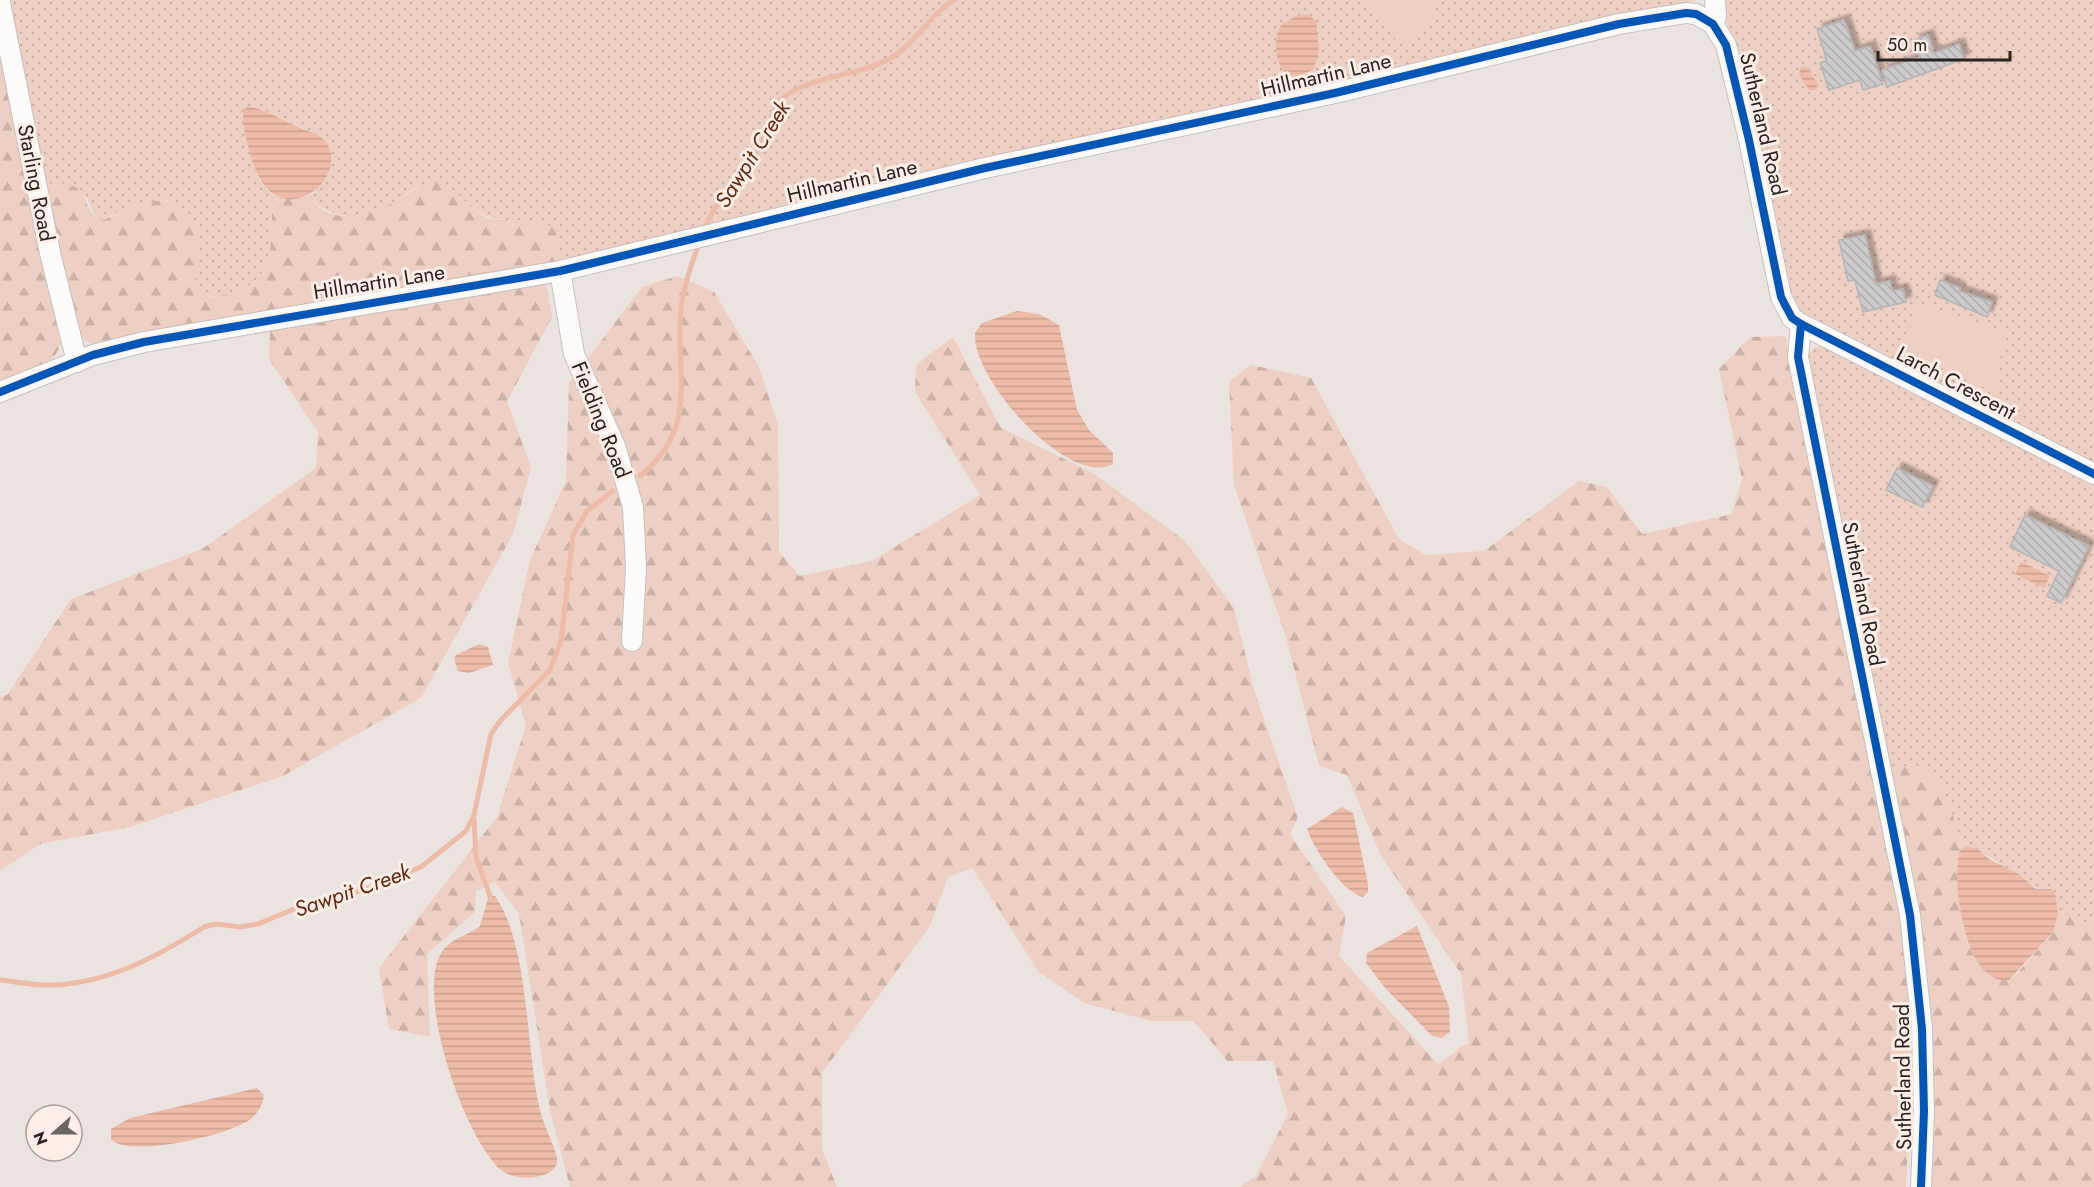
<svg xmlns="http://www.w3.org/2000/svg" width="2094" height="1187" viewBox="0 0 2094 1187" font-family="Jost,sans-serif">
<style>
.grass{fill:url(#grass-dots)}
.forest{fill:url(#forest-firs)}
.green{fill:#eecfc3}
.water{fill:url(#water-rules)}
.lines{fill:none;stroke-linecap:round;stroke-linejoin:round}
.stream{stroke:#edbba7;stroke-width:5}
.building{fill:url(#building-back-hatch);stroke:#b6b4b5;stroke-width:1.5;filter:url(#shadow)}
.minor-casing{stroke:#c7c0be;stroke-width:22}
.minor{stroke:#fcfbfa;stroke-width:20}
.cycleway-casing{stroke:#feeee8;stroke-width:11}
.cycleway{stroke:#0057b8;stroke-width:8}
.labels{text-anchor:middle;stroke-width:6;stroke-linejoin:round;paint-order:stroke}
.street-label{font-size:21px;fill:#282320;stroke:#feeee8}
.water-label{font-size:22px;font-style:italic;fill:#662a0e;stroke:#feeee8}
</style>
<defs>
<pattern id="grass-dots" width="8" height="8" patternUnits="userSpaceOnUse" patternTransform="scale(1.5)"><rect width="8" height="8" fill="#eecfc3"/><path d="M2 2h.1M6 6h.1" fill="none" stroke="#ccb1a7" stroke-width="1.8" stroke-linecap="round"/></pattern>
<pattern id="forest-firs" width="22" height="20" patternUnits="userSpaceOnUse" patternTransform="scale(1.5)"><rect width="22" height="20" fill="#eecfc3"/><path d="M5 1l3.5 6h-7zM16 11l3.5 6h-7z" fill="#ccb1a7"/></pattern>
<pattern id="water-rules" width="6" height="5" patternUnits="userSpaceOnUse" patternTransform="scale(1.5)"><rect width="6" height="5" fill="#edbba7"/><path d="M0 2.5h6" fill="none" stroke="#cba08f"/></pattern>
<pattern id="building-back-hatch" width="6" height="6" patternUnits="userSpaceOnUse" patternTransform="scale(1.5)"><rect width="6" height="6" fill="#cccacb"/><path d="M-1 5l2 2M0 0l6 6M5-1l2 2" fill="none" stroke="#afadae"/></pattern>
<filter id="shadow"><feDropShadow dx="5.5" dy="-5.5" stdDeviation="1.5" flood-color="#0004"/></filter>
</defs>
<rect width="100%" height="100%" fill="#ebe3e0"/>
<path class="grass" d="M6,0H1697L552,263L560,245L543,223C497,216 490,228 454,191C444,190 426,184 417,187C411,189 403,197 397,201C362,220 338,224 307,196L314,193L330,156L328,146L314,133L259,108C252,140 243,171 273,195C270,239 281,281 227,294C216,297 207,298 197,290L194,284L199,238L167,200L134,205L101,220C91,215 92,203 85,196C74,184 59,181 44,185Z
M1722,0H2094V467L1798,310L1792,302Z
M1817,346L1827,347L2094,481V926L2071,915L2058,914L2046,889C2027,891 1984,844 1963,847L1941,788L1911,764L1887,772L1806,356Z"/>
<path class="forest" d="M0,34L61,344C53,369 22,375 0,385Z
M57,183C93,184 80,210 101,220C113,217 123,209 135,205C173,193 200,207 199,250C199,264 191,275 197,290L210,297C281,288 269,252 273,195L286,199L307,196C313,201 318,208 325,211C348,224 383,210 403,197C413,191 420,184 432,183C457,181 466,211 489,218C507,224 554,213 560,238C562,248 558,256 552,263L97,346L84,340L77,330L44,185Z
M677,276L714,292L759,367L778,425L779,551L799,576L872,561L980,495L915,392L916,365L953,337L1001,428L1095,474L1185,541L1234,608L1254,690L1298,817L1290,834L1346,916L1339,956L1438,1064L1469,1042L1461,974L1380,854L1347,775L1319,766L1286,637L1234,485L1229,382L1251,365L1311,378L1399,539L1426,555L1484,551L1579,481L1607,487L1642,534L1732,514L1742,479L1719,369L1750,337L1785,336L1892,864L1906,959L1912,1051L1906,1187H1240L1256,1176L1288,1114L1273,1061H1227L1194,1021H1151L1084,1003L1038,971L972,868L948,877L930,926L822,1073V1149L837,1187H570L550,1110L519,914L495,882L476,891L475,912L427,954L430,1037L389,1029L379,968L497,817L526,725L508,663L530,560L566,481L569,383L575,375L599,422L642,565L583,365L642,287Z
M546,284L552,317L507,401L531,467L513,534L421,698L283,776L130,827L40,844L0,871V697L7,695L71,599L202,549L316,468L318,432L269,359L270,331Z
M1911,764C1945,769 1953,820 1963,847L1960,850C1957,892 1956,947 1992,978L2014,977L2053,932L2058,914L2071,915L2094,926V1187H1930L1933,1081L1931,1025L1887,772Z"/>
<path class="green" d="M1367,0H1441L1429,10L1433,17L1432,24L1406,43L1397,42Z
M1917,302L2008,334L1996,371L2003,374L1995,393L1905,349Z"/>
<path class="water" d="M1298,15H1308L1316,21L1319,51L1313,70L1294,77C1274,74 1272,37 1282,24Z
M1801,67H1809L1812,76L1818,83L1816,90H1809L1799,74Z
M248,107C265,108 283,121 299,127C307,131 317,133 324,140C356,174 277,243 252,160C248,145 242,126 243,110Z
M1017,311L1039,314L1059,325L1077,410L1089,430L1113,453V464C1068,488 971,378 975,333L982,323Z
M2021,562L2050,576L2044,588L2015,574Z
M479,644L488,647L493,665L469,673L458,671L454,659L456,655Z
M1342,807L1353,813L1355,822L1368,884V892L1363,897C1342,892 1314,849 1307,829Z
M1966,846L1978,849L1989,859L2020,875L2036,889H2051L2055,893L2058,914L2053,932L2009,980C1964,987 1951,880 1960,850Z
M489,895L495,896C529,945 526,1047 539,1106C543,1124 552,1140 557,1157V1164C553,1173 544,1175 535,1177C523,1179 509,1177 500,1169C464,1136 417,1000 440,955C450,937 466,937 480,926Z
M1417,926L1449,1007L1450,1032L1442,1038L1432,1036L1386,989L1366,963L1367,953Z
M257,1088L264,1095C263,1104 258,1113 251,1119C229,1135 133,1158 111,1140V1129L130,1118Z"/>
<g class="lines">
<path class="stream" d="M706,225L715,208L758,150L777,103C805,75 854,78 889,59C915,45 929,15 954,0
M640,476C696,430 678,384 680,323C680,297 690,268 699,243
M474,819L476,857L491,899
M0,980C18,982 37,986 55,985C111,982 158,956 204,927L216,924L240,927L258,924L299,907L342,897L383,883L421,867L466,831L474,815L491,734L501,720L550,670L561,641L573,535L587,511L613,491"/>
</g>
<path class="building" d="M1844,20L1855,51L1870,46L1883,84L1863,90L1860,80L1829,90L1820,63L1827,61L1817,29Z
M1928,35L1934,53L1959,44L1964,59L1887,87L1882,70L1920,57L1914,40Z
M1865,235L1876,284L1890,281L1892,291L1903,289L1906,302L1863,312L1855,280L1848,281L1839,240Z
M1940,280L1960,288L1959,291L1992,302L1987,317L1935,295Z
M1897,468L1933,486L1922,507L1886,490Z
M2025,515L2089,546L2061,603L2047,596L2059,571L2010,547Z"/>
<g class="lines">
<defs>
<path id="minor" d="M0,3L50,253L77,362
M1713,24L1716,16L1715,0
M560,271L574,354L615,446L633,507L636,567L632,641
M1801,324L1798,357L1910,915L1922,1029L1924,1111L1921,1187
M0,392L93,355L144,342L560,271L985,168L1335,93L1619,24L1686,13L1696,14L1713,24L1726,45L1749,140L1781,297L1792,318L1801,324L2094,474"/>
</defs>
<use href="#minor" class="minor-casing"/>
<use href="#minor" class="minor"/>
<defs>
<path id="cycleway" d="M1801,324L1798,357L1910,915L1922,1029L1924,1111L1921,1187
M0,392L93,355L144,342L560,271L985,168L1335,93L1619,24L1686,13L1696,14L1713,24L1726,45L1749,140L1781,297L1792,318L1801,324L2094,474"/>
</defs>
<use href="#cycleway" class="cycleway-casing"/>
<use href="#cycleway" class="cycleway"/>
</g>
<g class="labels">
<g class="street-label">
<text transform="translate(1326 75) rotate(-13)" y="7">Hillmartin Lane</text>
<text transform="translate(1763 124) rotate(77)" y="7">Sutherland Road</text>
<text transform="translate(852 181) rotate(-13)" y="7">Hillmartin Lane</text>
<text transform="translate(36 183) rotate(79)" y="7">Starling Road</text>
<text transform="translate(379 282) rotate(-9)" y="7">Hillmartin Lane</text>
<text transform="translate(1956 383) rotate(28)" y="7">Larch Crescent</text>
<text transform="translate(601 420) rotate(68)" y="7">Fielding Road</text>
<text transform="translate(1863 594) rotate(79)" y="7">Sutherland Road</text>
<text transform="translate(1903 1077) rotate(-91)" y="7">Sutherland Road</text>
</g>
<g class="water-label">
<text transform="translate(752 154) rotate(-58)" y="8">Sawpit Creek</text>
<text transform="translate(352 890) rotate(-19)" y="8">Sawpit Creek</text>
</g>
</g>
<g transform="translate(54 1133) rotate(249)"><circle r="28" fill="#feeee8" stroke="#a89d98" stroke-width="1.5"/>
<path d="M0-4.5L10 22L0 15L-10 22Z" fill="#6c6663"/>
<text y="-9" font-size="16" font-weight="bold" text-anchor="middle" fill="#282320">N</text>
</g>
<path d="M1878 51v9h132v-9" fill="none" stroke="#282320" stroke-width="3"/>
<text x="1887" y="51" font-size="18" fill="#282320" stroke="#feeee8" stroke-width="4.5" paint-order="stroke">50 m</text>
</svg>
